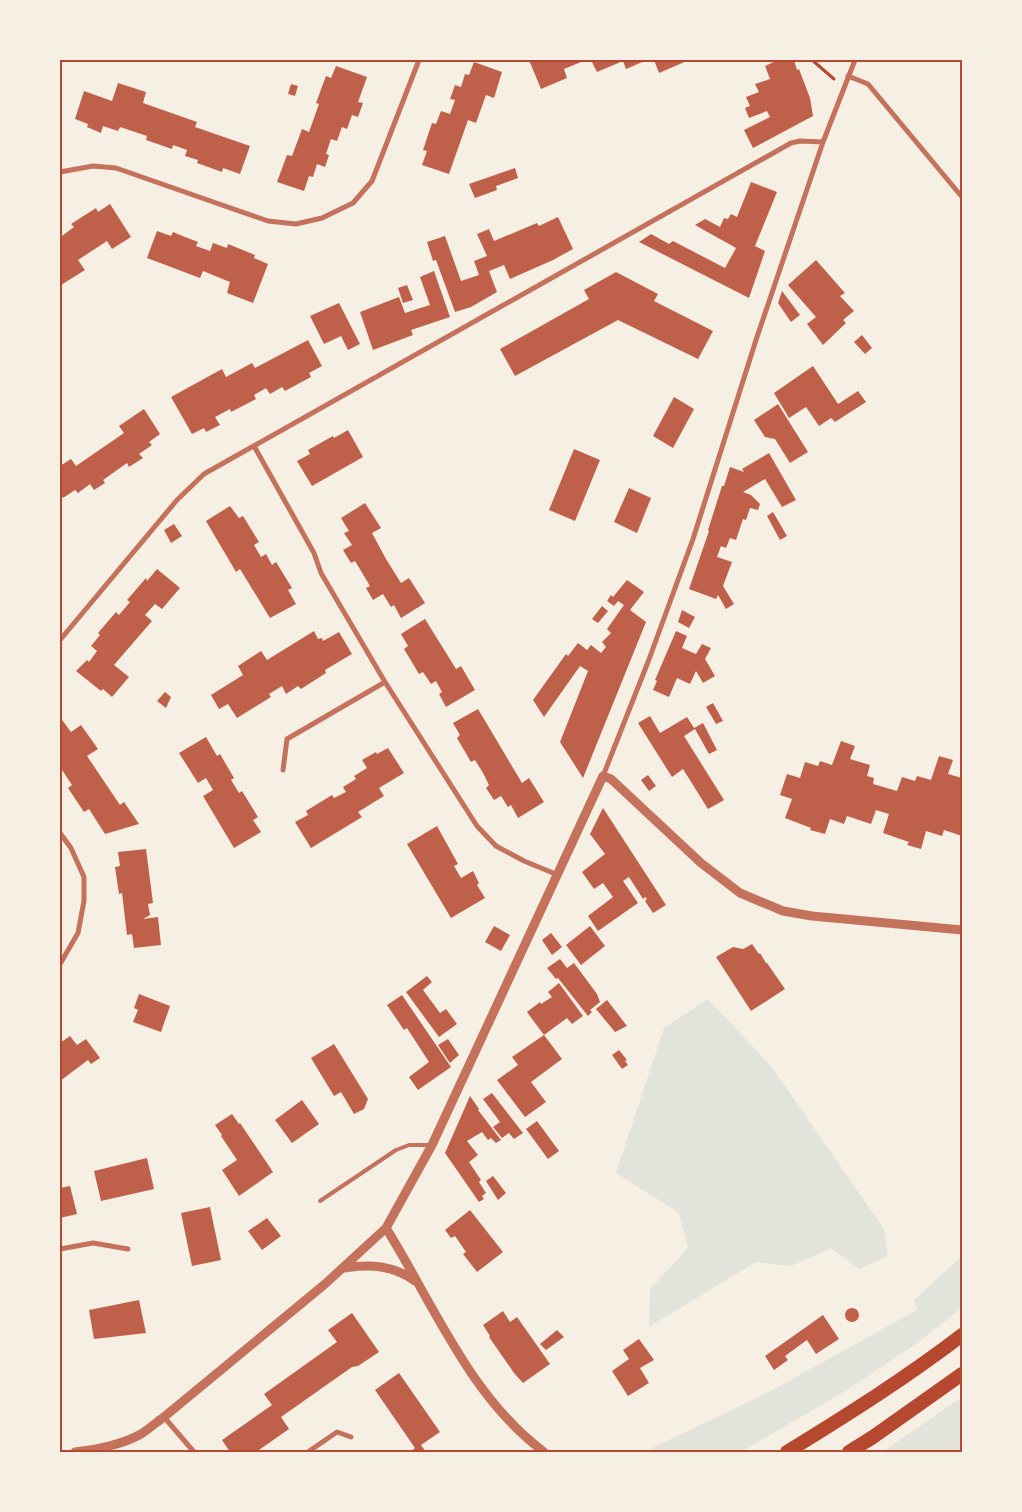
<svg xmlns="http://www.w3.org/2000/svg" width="1022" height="1512" viewBox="0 0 1022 1512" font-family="Roboto,sans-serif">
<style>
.green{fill:#e2e4dc}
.building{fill:#bf614a}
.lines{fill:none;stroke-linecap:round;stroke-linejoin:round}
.path{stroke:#b5482f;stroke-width:3}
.service{stroke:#c5725c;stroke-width:4}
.minor{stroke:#c5725c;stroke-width:5}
.tertiary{stroke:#c5725c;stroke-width:9}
.trunk{stroke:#b5482f;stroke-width:14}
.neatline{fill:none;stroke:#b5482f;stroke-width:2}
</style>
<rect width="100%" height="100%" fill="#f6efe4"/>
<path class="green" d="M708,999L771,1066L884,1229L888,1256L859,1269L831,1248L792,1266L756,1262L649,1327L650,1289L688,1248L679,1213L616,1173L664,1028Z
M962,1256V1308L917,1343L847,1390L741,1452H644L767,1393L917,1310L914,1300Z
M962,1397V1452H881H882Z"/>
<path class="building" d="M529,60H586L564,69L567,78L541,89Z
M591,60H647L626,69L623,61L597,72Z
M654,60H689L659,73Z
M778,60H794L797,70L799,69L810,98L813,116L753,148L744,130L770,117L767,111L749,118L745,108L750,106L746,97L759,92L755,84L770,79L765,66Z
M474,62L502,72L494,98L486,95L476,123L468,120L449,174L422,165L427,151L423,150L432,123L436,124L441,111L450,114L455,100L450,99L455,85L461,87L465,74L469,75Z
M336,66L367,77L358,102L363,103L358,117L352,115L347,129L342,127L337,141L331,139L326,154L329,155L325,167L317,164L313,177L309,176L304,191L277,182L287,155L292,156L302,129L309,132L319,104L316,103L326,76L331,78Z
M118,83L146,92L143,103L197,122L195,127L250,146L240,174L223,168L222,172L197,163L198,160L185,156L187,150L173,145L172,149L146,140L147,136L120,127L118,131L103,126L101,133L87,127L88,124L75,119L84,91L112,101Z
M291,84L298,86L295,96L288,94Z
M515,168L518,178L496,186L497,190L475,198L469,184Z
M751,182L777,192L755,246L765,251L749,298L639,242L651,234L669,244L673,241L725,268L736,248L695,225L705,219L720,227L724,218L728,219L731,214L737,217Z
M110,204L131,237L112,249L107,241L78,260L85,270L61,285L60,283V233L62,236L74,227L71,224L96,208L98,212Z
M558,217L573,249L553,260L510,279L504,265L489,271L497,292L471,307L455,312L436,260L433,261L427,242L445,236L461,281L479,275L474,261L487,256L477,234L489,229L494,241L537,223L539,226Z
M157,231L171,236L173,232L185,237L198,242L196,246L210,251L213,243L227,248L228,244L255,255L254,258L268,264L253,303L227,293L230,282L203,271L200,278L147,258Z
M816,260L845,293L840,296L854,311L843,320L846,323L823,345L807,324L816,317L788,285Z
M434,271L450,317L411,330L413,335L373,350L360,312L399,297L405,313L430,305L420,277Z
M616,272L658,294L654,301L713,331L698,359L618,320L515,376L500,349L589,299L584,290Z
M407,285L413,300L403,303L398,288Z
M782,291L800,315L791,322L778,303Z
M339,303L360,344L348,350L341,336L324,344L310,316Z
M862,335L872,348L865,354L854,342Z
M308,340L322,366L309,373L311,377L285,391L282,387L270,394L266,388L254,395L256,399L231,412L230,409L215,417L220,425L206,432L204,428L192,434L171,397L222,369L226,377L252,363L255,368Z
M813,366L838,404L858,391L866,402L835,422L831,418L819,426L806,407L789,418L774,393Z
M674,397L694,409L673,448L653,436Z
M778,404L808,452L790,463L775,439L765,437L754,420Z
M144,409L160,434L149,442L152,445L139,454L143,458L129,467L127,463L103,480L105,483L94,490L90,484L78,493L75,490L63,498L60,493V466L71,459L76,466L124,433L119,426Z
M348,430L363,457L312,486L297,461L310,454L308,450L333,436L334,438Z
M574,449L600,460L575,521L549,510Z
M769,453L796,500L782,507L765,479L743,492L751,495L760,504L758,510L750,508L746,520L743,519L736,540L730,538L726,548L721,546L717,557L732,562L723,586L734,604L726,609L718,595L716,599L689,589L709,531L708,530L722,486H724L730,467L744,472L742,469Z
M629,488L651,498L637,533L614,522Z
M365,503L381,528L372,533L386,559L401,583L409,578L425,603L401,618L394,605L391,607L383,594L373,600L366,588L370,586L355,561L351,563L343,550L352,545L344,533L349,531L341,518Z
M230,506L239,518L243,516L259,542L254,545L261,557L266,554L272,565L276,562L292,588L288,590L296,604L270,618L240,569L236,572L206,521Z
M773,512L787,536L780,540L767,516Z
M174,524L182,536L171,543L164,530Z
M157,569L180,588L162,609L155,604L145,615L152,621L114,665L129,677L112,697L103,689L101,691L76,671L87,660L89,662L97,651L91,646L100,635L98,633L116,612L119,615L130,602L127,600L146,578L147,581Z
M627,580L644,592L630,610L646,622L583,778L560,742L588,671L580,666L544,717L533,700L566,654L568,656L578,643L587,650L591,645L601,653L606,647L602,642L611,633L607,629L624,605L618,601L614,606L607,601L611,595L613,597Z
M602,606L608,611L598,623L592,619Z
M682,610L695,617L689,628L678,622Z
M425,619L456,669L461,666L475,690L446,707L439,694L442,692L436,681L431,684L423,672L419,674L404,649L408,646L401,634Z
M314,631L318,639L322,638L323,641L339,632L352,654L325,670L326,673L301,689L298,686L286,694L282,686L269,694L271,697L237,718L228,704L219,709L211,695L243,675L238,666L261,651L267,660Z
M676,631L687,636L682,648L696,654L702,644L711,648L705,659L715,676L703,683L696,671L690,684L677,678L669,697L653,690L657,681L655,680Z
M165,692L171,697L166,708L157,701Z
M713,703L723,721L716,724L706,707Z
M478,709L522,783L529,778L544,802L518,818L511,805L508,807L501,796L494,800L486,788L489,785L483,773L475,760L471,762L457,738L460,735L453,723Z
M650,716L660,733L687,717L694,728L703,723L717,750L709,754L695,729L684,736L724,800L708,809L683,769L672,777L638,723Z
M60,717L71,732L81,725L98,749L87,756L120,805L124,802L139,824L105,834L89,809L84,812L68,788L72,785L60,767Z
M206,737L217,756L220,754L234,778L231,780L239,793L242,791L258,817L253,820L261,832L234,848L203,796L213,790L206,778L198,783L179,753Z
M841,741L855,746L850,759L870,765L867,776L874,778L873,784L897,791L902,777L915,781L917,776L931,780L939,756L953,760L948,774L962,778V836L944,830L942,836L926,831L921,849L907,845L909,842L883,833L889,814L876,810L871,824L847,816L844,824L830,819L825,834L810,830L811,828L785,818L792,799L780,795L787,774L800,778L805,762L818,766L820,761L832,765Z
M388,748L404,773L379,788L384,796L358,812L362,817L311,848L295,822L308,815L306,811L332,795L334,798L346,792L343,787L356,779L354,776L367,768L362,760L376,752L377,754Z
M648,775L656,786L649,791L641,780Z
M603,808L666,905L653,913L645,901L647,899L645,897L643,899L629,877L623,881L638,903L598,931L588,916L613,897L603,883L594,889L582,872L605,854L590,834Z
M437,826L458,864L454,866L461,878L473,871L479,883L477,885L485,898L451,918L407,844Z
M146,849L153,903L148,904L150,915L143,919L158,917L161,945L134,948L132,934L127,935L122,893L119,894L115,867L120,866L118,852Z
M494,926L510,935L501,951L485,942Z
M590,926L605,946L581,965L566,945Z
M551,933L562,947L552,955L542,940Z
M752,944L759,954L760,953L766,963H767L785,989L751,1011L716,957L733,947L743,949Z
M560,959L567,968L574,963L597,994L600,1002L590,1010L592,1012L588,1016L558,978L556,979L547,968Z
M427,976L432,982L423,990L440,1013L446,1009L457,1024L439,1037L406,992Z
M559,983L583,1016L572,1024L567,1018L544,1035L527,1012L540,1002L541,1004L552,997L548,992Z
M139,994L170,1006L161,1032L133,1022L138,1010L134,1008Z
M402,995L451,1067L418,1090L409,1077L429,1062L407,1028L404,1030L387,1005Z
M607,1000L627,1026L615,1032L596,1009Z
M544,1035L562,1059L531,1082L546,1102L525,1117L497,1080L518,1065L512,1057Z
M70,1036L77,1045L86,1039L100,1058L91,1064L88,1060L60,1081V1043Z
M448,1039L459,1055L450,1063L438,1045Z
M334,1044L368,1099L364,1109L354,1114L341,1092L334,1096L311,1058Z
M619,1050L627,1060L625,1061L628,1065L622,1069L612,1055Z
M492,1093L523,1133L514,1139L509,1133L502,1138L493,1127L500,1122L483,1099Z
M470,1096L479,1109L478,1110L501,1140L496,1143L491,1138L488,1140L482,1132L467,1141L478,1155L469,1162L481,1180L479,1182L486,1193L482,1196L484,1199L479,1202L445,1153Z
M302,1100L319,1124L292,1143L275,1120Z
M232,1114L239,1124L240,1123L273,1172L239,1196L222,1170L237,1160L221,1136L222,1135L215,1125Z
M537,1121L559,1151L548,1159L526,1129Z
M147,1158L154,1189L101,1201L94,1171Z
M493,1176L506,1193L498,1200L486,1181Z
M70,1186L77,1214L60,1218V1188Z
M210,1207L221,1260L192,1266L181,1213Z
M470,1210L503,1252L477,1272L463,1254L466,1252L455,1236L451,1238L445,1230Z
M267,1218L281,1236L262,1250L248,1231Z
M139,1300L146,1333L94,1339L89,1310Z
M845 1315a7 7 0 1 1 14 0a7 7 0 1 1-14 0Z
M503,1311L510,1322L517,1317L550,1364L523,1383L514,1373L489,1337L490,1336L483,1325Z
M352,1313L379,1352L358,1366L352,1367L281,1417L289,1429L256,1452H230L222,1440L272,1405L264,1394L337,1342L328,1330Z
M823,1315L839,1339L816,1354L807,1340L785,1356L788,1360L774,1370L765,1356Z
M557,1330L564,1337L546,1350L540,1344Z
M639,1339L654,1360L640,1368L649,1383L628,1396L612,1371L629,1359L623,1350Z
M399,1373L440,1432L421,1445L426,1452H410L415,1448L375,1390Z"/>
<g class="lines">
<path class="path" d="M812,60L834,79"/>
<path class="service" d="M320,1201L396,1150L409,1145H432"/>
<path class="minor" d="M848,76L868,84L962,197
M60,172L93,166L116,168L268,221L296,224L322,218L353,203L372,181L419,60
M254,446L314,553L321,573L385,682L477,826L496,846L524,861L558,875
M60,640L177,500L204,474L791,143L800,141L823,142
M283,770L287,739L385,682
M603,776L648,662L693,539L756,340L823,142L855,60
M60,833L71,848L84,877V901L78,933L60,964
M60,1249L93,1243L128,1249
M164,1417L194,1452
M308,1452L337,1432L351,1437"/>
<path class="tertiary" d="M386,1228C434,1305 470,1397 544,1452
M344,1268C370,1264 393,1265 415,1281
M75,1452C95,1450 124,1444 141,1434C149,1429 157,1422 164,1417L325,1284L386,1228L432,1145L603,776L611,779L701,863L740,893L783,911L812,916L962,930"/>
<path class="trunk" d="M787,1452C847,1415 906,1378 962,1335
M849,1452L873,1437L962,1374"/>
</g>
<rect width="1022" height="1512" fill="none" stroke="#f6efe4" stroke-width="122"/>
<rect x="61" y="61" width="900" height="1390" class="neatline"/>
</svg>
